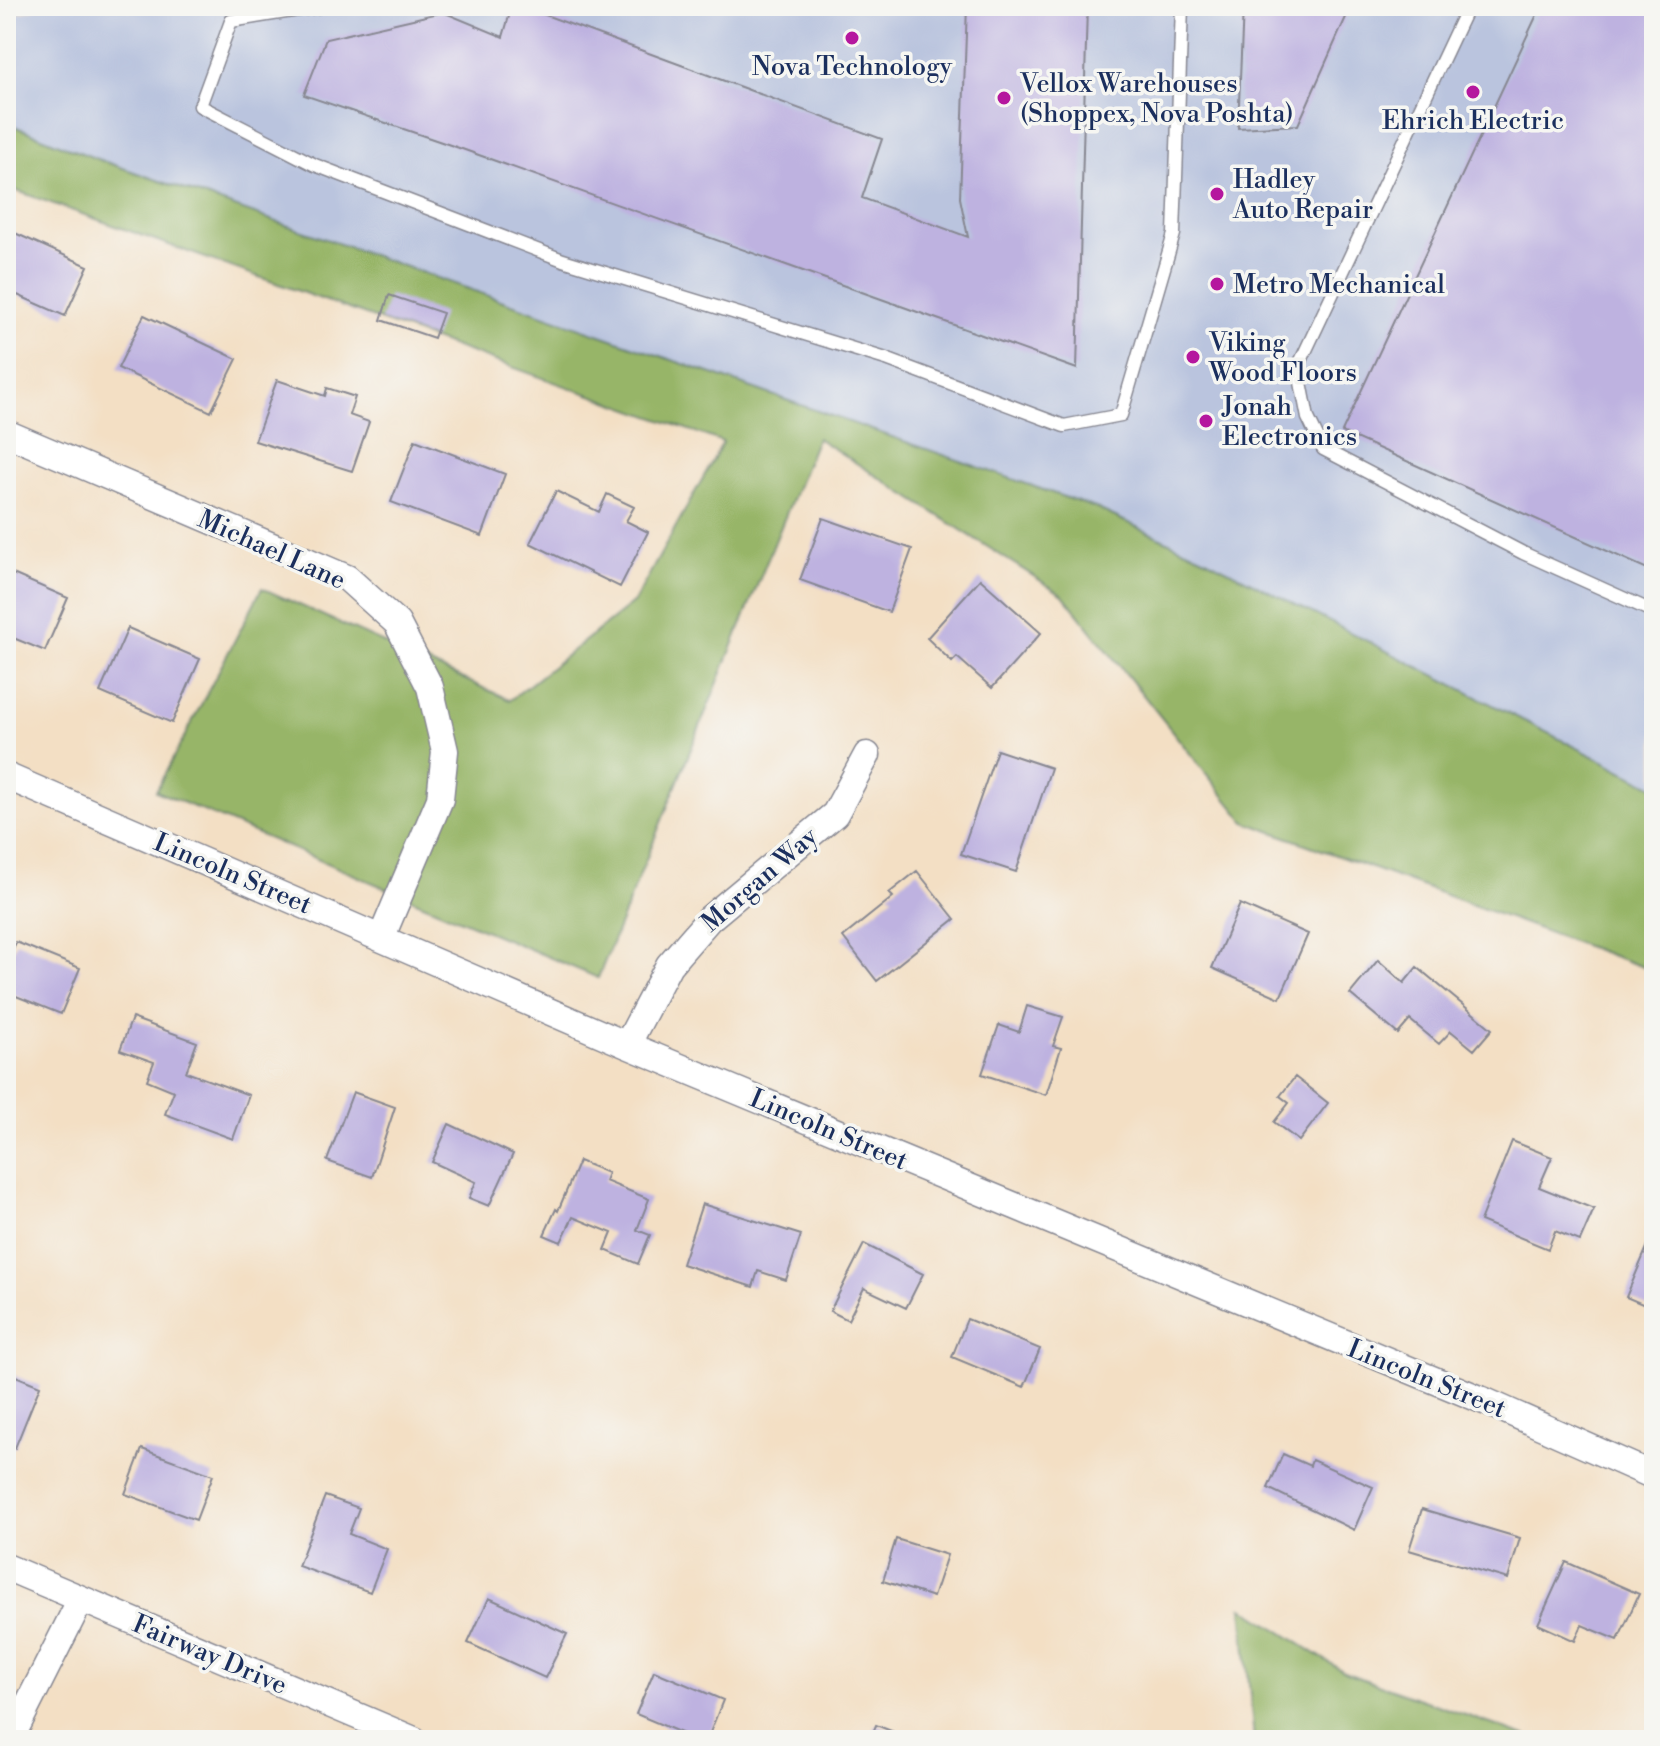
<svg xmlns="http://www.w3.org/2000/svg" width="1660" height="1746" viewBox="0 0 1660 1746" font-family="'Libre Bodoni',serif">
<style>
.industrial{fill:#bac4de}
.forest{fill:#97b568;stroke:#597263;stroke-width:2}
.building{fill:#beb2e0}
.lines{fill:none;stroke-linecap:round;stroke-linejoin:round}
.lane-casing{stroke:#878791;stroke-width:15}
.street-casing{stroke:#878791;stroke-width:29}
.lane{stroke:#fff;stroke-width:12}
.street{stroke:#fff;stroke-width:26}
.poi-dot{fill:#b5179e;stroke:#f6f6f2;stroke-width:3}
.labels{text-anchor:middle;stroke-width:7;stroke-linejoin:round;paint-order:stroke}
.poi-label{font-size:26px;fill:#1b2f5e;stroke:#f6f6f2;text-anchor:start}
.street-label{font-size:26px;fill:#1b2f5e;stroke:#f6f6f2}
</style>
<rect width="100%" height="100%" fill="#f6f6f2"/>
<filter id="ink" filterUnits="userSpaceOnUse"><feTurbulence type="fractalNoise" baseFrequency=".0125" numOctaves="2"/><feDisplacementMap in="SourceGraphic" scale="16" xChannelSelector="R" yChannelSelector="G"/><feConvolveMatrix kernelMatrix="1 2 1 2 8 2 1 2 1" color-interpolation-filters="sRGB"/></filter>
<filter id="wash" filterUnits="userSpaceOnUse"><feTurbulence type="fractalNoise" baseFrequency=".006" numOctaves="4" result="noise"/><feDisplacementMap in="SourceGraphic" scale="32" xChannelSelector="R" yChannelSelector="G"/><feGaussianBlur stdDeviation="1.8" result="paint"/><feColorMatrix in="noise" values="0 0 0 0 0 0 0 0 0 0 0 0 0 0 0 0 0 1.4 0 .05"/><feComposite in="paint" operator="in"/></filter>
<g filter="url(#wash)">
<rect width="100%" height="100%" fill="#f3dfc4"/>
<path class="industrial" d="M50,6H1654V787L1206,559L1098,509L97,159L6,123V16Z"/>
<path class="forest" d="M6,123L97,159L1098,509L1206,559L1654,787V971L1245,822L1063,595L817,438L598,978L156,791L262,588L510,700L634,602L723,442L6,187Z
M1242,1607L1346,1673L1536,1740H1254Z"/>
<g id="blocks">
<path class="building" d="M512,6H521L882,139L862,198L968,237L960,198L967,6H1087L1077,369L462,149L304,95L326,39L443,12L503,37Z
M1243,6H1351L1298,125L1238,128Z
M1541,6H1638L1654,16V572L1342,432Z
M6,229L88,266L65,316L6,290Z
M389,295L443,313L434,338L381,320Z
M144,315L237,359L211,412L118,368Z
M277,380L325,396L327,388L355,397L349,415L369,422L352,471L255,441Z
M415,440L505,474L482,536L391,502Z
M556,491L599,512L607,494L634,507L626,521L648,532L620,587L530,543Z
M823,518L912,549L889,612L800,580Z
M6,571L68,598L45,651L6,635Z
M980,579L1041,633L992,688L957,657L952,662L927,638Z
M128,628L200,659L172,723L100,692Z
M997,750L1051,768L1016,872L961,854Z
M917,871L955,919L877,981L843,937L893,897L889,893Z
M1240,904L1308,934L1280,998L1212,968Z
M16,942L80,968L61,1014L6,992V965Z
M1378,960L1404,983L1417,967L1492,1029L1474,1050L1451,1031L1439,1044L1410,1020L1398,1034L1350,994Z
M1027,1006L1063,1017L1053,1046L1061,1048L1046,1095L982,1074L999,1025L1019,1032Z
M132,1018L197,1042L186,1072L249,1095L233,1139L165,1114L174,1091L147,1080L154,1062L120,1050Z
M1295,1077L1328,1103L1299,1141L1274,1122L1289,1103L1280,1096Z
M353,1092L395,1107L372,1177L327,1161Z
M449,1124L513,1154L489,1206L469,1198L476,1182L432,1162Z
M1512,1141L1552,1157L1539,1187L1594,1209L1580,1241L1555,1231L1548,1249L1480,1221Z
M579,1161L608,1173L605,1181L649,1199L637,1230L650,1235L638,1264L605,1250L612,1233L573,1217L561,1242L544,1235L556,1209L558,1211Z
M702,1204L801,1235L786,1280L758,1271L753,1287L682,1264Z
M1654,1231V1309L1626,1297Z
M864,1244L923,1274L906,1308L864,1288L848,1320L830,1311Z
M967,1319L1040,1349L1024,1387L952,1357Z
M6,1372L40,1386L15,1448L6,1444Z
M142,1449L213,1475L196,1520L125,1494Z
M1283,1454L1310,1466L1312,1460L1373,1487L1354,1530L1268,1488Z
M325,1496L359,1508L349,1534L387,1549L370,1592L298,1566Z
M1422,1509L1520,1538L1508,1579L1409,1550Z
M896,1539L947,1555L933,1597L883,1581Z
M1566,1562L1639,1594L1618,1640L1582,1625L1575,1641L1538,1624Z
M489,1598L567,1634L545,1678L468,1643Z
M654,1671L723,1700L707,1740H698L636,1714Z
M876,1725L914,1740H870Z"/>
</g>
</g>
<g filter="url(#ink)">
<use href="#blocks" fill-opacity="0" stroke="#878791" stroke-width="2"/>
<g class="lines">
<defs>
<path id="lane" d="M323,6L231,21L200,106L315,165L563,260L886,359L1064,426L1121,415L1174,234L1182,6
M1468,6L1298,367L1308,418L1323,449L1523,553L1654,612"/>
<path id="street" d="M6,433L347,578L397,623L430,687L445,751L440,799L382,936
M6,776L627,1045L1487,1402L1654,1476
M627,1045L669,965L709,919L835,814L867,755
M6,1567L414,1740
M10,1740L81,1599"/>
</defs>
<use href="#lane" class="lane-casing"/>
<use href="#street" class="street-casing"/>
<use href="#lane" class="lane"/>
<use href="#street" class="street"/>
</g>
</g>
<g class="poi-dot">
<circle cx="852" cy="38" r="8"/>
<circle cx="1473" cy="92" r="8"/>
<circle cx="1004" cy="98" r="8"/>
<circle cx="1217" cy="194" r="8"/>
<circle cx="1217" cy="284" r="8"/>
<circle cx="1193" cy="357" r="8"/>
<circle cx="1206" cy="421" r="8"/>
</g>
<g class="labels">
<g class="poi-label">
<text x="852" y="75" text-anchor="middle">Nova Technology</text>
<text x="1020" y="92">Vellox Warehouses<tspan x="1020" dy="30">(Shoppex, Nova Poshta)</tspan></text>
<text x="1473" y="129" text-anchor="middle">Ehrich Electric</text>
<text x="1233" y="188">Hadley<tspan x="1233" dy="30">Auto Repair</tspan></text>
<text x="1233" y="293">Metro Mechanical</text>
<text x="1209" y="351">Viking<tspan x="1209" dy="30">Wood Floors</tspan></text>
<text x="1222" y="415">Jonah<tspan x="1222" dy="30">Electronics</tspan></text>
</g>
<g class="street-label">
<text transform="translate(272 549) rotate(24)" y="9">Michael Lane</text>
<text transform="translate(233 873) rotate(23)" y="9">Lincoln Street</text>
<text transform="translate(759 879) rotate(-41)" y="9">Morgan Way</text>
<text transform="translate(829 1129) rotate(23)" y="9">Lincoln Street</text>
<text transform="translate(1427 1378) rotate(22)" y="9">Lincoln Street</text>
<text transform="translate(210 1654) rotate(23)" y="9">Fairway Drive</text>
</g>
</g>
<rect width="1660" height="1746" fill="none" stroke="#f6f6f2" stroke-width="32"/>
</svg>
